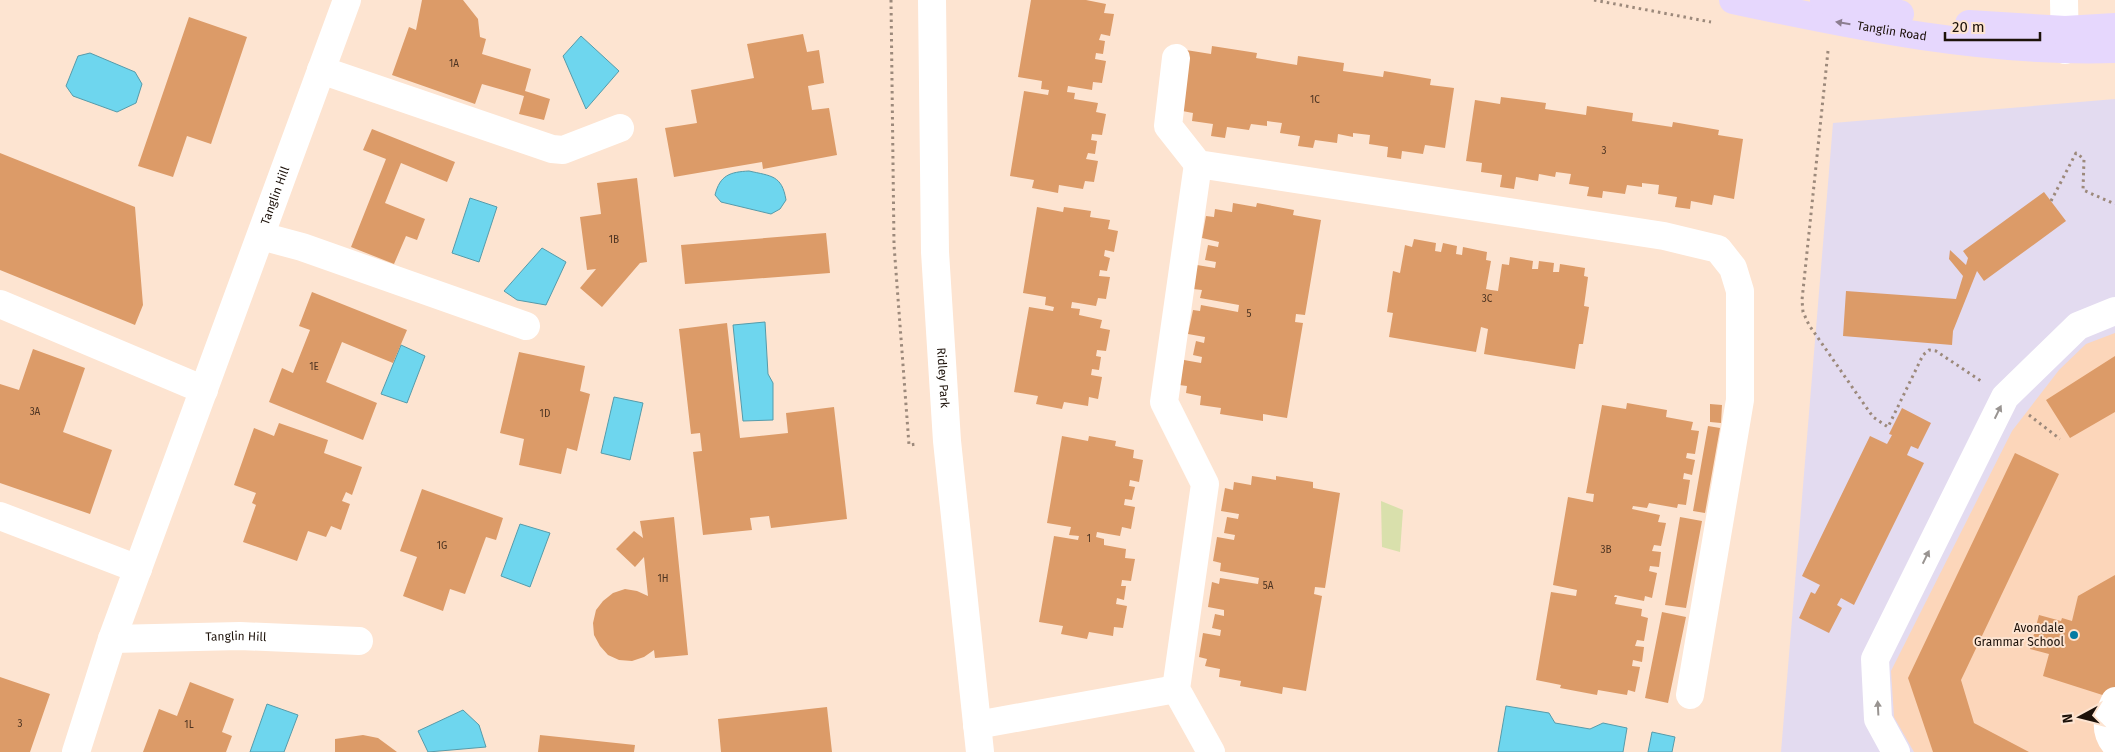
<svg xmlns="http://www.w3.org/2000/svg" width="2115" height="752" viewBox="0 0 2115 752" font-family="'Fira Sans',sans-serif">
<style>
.commercial{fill:#e3dbf0}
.built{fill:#fcd6ba}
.green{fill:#d9e0ac}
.water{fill:#6ed6ee;stroke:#569baa}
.building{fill:#dc9b68}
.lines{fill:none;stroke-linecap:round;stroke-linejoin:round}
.path{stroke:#9c897b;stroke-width:3;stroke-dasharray:2.5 4;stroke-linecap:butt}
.minor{stroke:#fff;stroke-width:28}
.major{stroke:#e6d7fd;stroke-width:28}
.oneway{fill:#8c7e90}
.oneway2{fill:#999491}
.poi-dot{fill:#057ba3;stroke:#fde4d1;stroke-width:2}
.labels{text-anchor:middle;stroke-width:4;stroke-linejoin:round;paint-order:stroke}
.number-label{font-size:10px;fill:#4d3422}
.street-label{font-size:12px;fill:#1d120a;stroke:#fde4d1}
.poi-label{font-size:12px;fill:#1d120a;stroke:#fde4d1;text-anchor:end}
</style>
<rect width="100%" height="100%" fill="#fde4d1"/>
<path class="commercial" d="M2115,99V752H1781L1833,123Z"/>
<path class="built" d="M2115,333V752H1914L1894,717L1891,671L2012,431L2059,370L2086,344Z"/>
<path class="green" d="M1381,501L1403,510L1400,552L1382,547Z"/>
<path class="water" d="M581,36L619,71L586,109L563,56Z
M90,53L135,72L142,84L136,103L117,112L73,96L66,86L78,56Z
M749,171C771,176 782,175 786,200L780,209L771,214L721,202L715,195C720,175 730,172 749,171Z
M470,198L497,207L479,262L452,253Z
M542,248L566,262L546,305L517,300L504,291Z
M765,322L768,374L773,383V420L743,421L733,325Z
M401,345L425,356L407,403L381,394Z
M614,397L643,403L630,460L601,453Z
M520,524L550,533L530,587L501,576Z
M267,704L298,715L284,752H250Z
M1506,706L1549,713L1555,723L1590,729L1603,723L1627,728L1623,752H1498Z
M463,710L479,725L486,747L428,752L418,731Z
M1652,732L1675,737L1672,752H1648Z"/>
<path class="building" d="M422,0H463L478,19L480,37L486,39L482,54L531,69L525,91L550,99L544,120L519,114L524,96L482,84L475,104L392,75L409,27L416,30Z
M1031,0H1086L1106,4L1104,13L1114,14L1110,36L1101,34L1099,40L1105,41L1103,54L1096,53L1095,59L1106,61L1102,83L1093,82L1092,90L1068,86L1067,92L1075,93L1074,99L1098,103L1096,112L1106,114L1102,135L1092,134L1091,140L1097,141L1095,154L1088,153L1086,159L1098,161L1094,182L1085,181L1083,189L1059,185L1058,193L1032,188L1034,180L1010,176L1024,91L1048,95L1049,90L1041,89L1042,81L1018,77Z
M189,17L247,37L211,144L187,136L173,177L138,166Z
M803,34L807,52L819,50L824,83L808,86L812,110L829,108L837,155L763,169L762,162L674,177L665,128L697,123L691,90L754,78L747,44Z
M1212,46L1257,53L1256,58L1297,65L1298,56L1344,63L1343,71L1383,77L1384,71L1431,79L1430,85L1454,88L1445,148L1425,145L1423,154L1402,151L1401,159L1387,157L1388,147L1369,144L1370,135L1353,133V137L1338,134L1337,143L1315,140L1313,148L1298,146L1300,136L1280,133L1282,123L1267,121V126L1251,124L1249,130L1227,127L1225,138L1211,136L1213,124L1192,121L1193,113L1177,110L1186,50L1211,54Z
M1501,97L1546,103L1545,109L1586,115L1587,106L1633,113L1632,121L1672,127L1673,122L1719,130L1718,135L1743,139L1734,199L1714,195L1712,205L1691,201L1690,209L1675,207L1677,197L1658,194L1659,185L1642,183V187L1627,185L1625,194L1603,191L1602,198L1587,196L1589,187L1569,184L1571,174L1556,172L1555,177L1539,174L1538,181L1516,177L1514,189L1500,187L1502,175L1481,172L1482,163L1466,161L1475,100L1500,104Z
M372,129L455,162L447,182L401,163L385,203L425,219L417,240L406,236L394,264L351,247L386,159L363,150Z
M0,153L135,207L143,305L135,325L0,270Z
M637,178L647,262L640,263L602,307L580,288L596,269L587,270L580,217L601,214L597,183Z
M2044,192L2066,221L1984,281L1977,271L1953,331L1952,345L1843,336L1846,291L1956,299L1963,276L1949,259L1950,250L1966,265L1968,258L1963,251Z
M1233,203L1256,207L1257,203L1294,210L1293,215L1321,220L1305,315L1296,314L1295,322L1303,323L1287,418L1263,414V421L1220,414L1221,408L1200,405L1201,396L1186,393L1187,386L1179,385L1184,360L1201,363L1202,357L1193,355L1196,341L1204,343L1205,337L1188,334L1193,310L1200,311L1201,305L1238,312L1239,305L1200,298L1202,290L1193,289L1197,265L1215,268L1216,262L1205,260L1208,245L1218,247L1219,242L1202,238L1206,216L1214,217L1215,209L1232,212Z
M1037,207L1063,212L1064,207L1091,211L1090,217L1110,220L1108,229L1118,231L1114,252L1105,250L1104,256L1110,258L1107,271L1100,270L1099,276L1110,277L1106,299L1098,298L1096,306L1072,302L1071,308L1080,309L1079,315L1102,320L1100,328L1110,330L1106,351L1097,350L1096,356L1101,357L1099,370L1092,369L1091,375L1102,377L1098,399L1089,397L1088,406L1064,402L1062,409L1036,404L1038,396L1014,392L1029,307L1053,311L1054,307L1045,305L1046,297L1023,293Z
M826,233L830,273L685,284L681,245Z
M1414,239L1436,243L1435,251L1441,252L1443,243L1457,246L1456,254L1462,255L1463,247L1487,252L1486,260L1491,261L1486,289L1491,290L1498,291L1502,264L1509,265L1510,257L1533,261L1532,269H1538L1539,261L1554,263L1553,272H1559L1560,264L1585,268L1584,276L1588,277L1584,306L1589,307L1583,344H1579L1575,369L1484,354L1488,329L1481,327L1476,352L1389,337L1393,313L1387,312L1393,271L1400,273L1405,245L1412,247Z
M312,292L407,330L393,363L342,342L326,382L377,403L363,440L269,402L282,368L293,373L310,330L299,326Z
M727,323L740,438L788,433L786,413L834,407L847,519L771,528L769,516L750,518L752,530L703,535L693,452L702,451L700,433L691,434L679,329Z
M33,349L85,368L63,432L112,450L90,514L0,483V384L19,390Z
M519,352L585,366L580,391L590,394L577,451L567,448L561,474L519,465L524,439L500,433Z
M2115,356V412L2070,438L2046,400Z
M1627,403L1667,410L1666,417L1693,422L1691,430L1699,431L1695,454L1687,453L1686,458L1695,460L1692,475L1684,473L1683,479L1690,480L1686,505L1678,504L1677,508L1649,503L1647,508L1633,506L1632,509L1660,515L1658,522L1666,523L1661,546L1654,545L1652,551L1661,552L1659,567L1650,566L1649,571L1657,573L1652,598L1645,596L1644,601L1615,595L1614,597H1617L1615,604L1642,609L1641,616L1648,618L1644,641L1637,640L1635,646L1644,647L1642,662L1633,660L1632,666L1640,667L1635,692L1628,690L1627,695L1598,690L1597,695L1560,688L1561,685L1536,680L1551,592L1576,596L1577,590L1553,585L1568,497L1593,502L1594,494L1586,493L1602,405L1626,409Z
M1710,404L1722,405L1721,423L1710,422Z
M1902,408L1931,423L1918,449L1911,446L1907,455L1924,463L1854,605L1841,598L1837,605L1842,608L1829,633L1799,618L1811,592L1815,594L1820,585L1802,576L1870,436L1887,444L1892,435L1889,434Z
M279,423L328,440L324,453L362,467L352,495L346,492L342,501L350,504L341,530L331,526L326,537L308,531L297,561L243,542L256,505L252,503L256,493L234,485L254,428L274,436Z
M1708,426L1720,428L1705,513L1693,511Z
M1062,436L1088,441L1089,436L1116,441L1115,446L1134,450L1133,458L1143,460L1139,482L1130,480L1129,486L1135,487L1132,500L1125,499L1124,505L1135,507L1131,529L1122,527L1120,536L1097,532L1096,537L1104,539V545L1126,549L1125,558L1135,559L1131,581L1122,580L1121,586H1126L1124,600L1117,598L1116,604L1127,606L1123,628L1114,627L1113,636L1089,632L1087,639L1061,634L1063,626L1039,622L1054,536L1078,540L1079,536L1069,535L1071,527L1047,523Z
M2015,453L2059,474L1961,680L1974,723L2029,752H1933L1908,678Z
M1252,476L1276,480V476L1313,482V488L1340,493L1325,588L1315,587L1314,594L1322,596L1306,691L1283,687L1282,694L1240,686L1241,681L1219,677L1220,669L1205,666L1207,659L1199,657L1203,633L1220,636L1221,630L1212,628L1215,614L1224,616V610L1208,607L1212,582L1219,584L1220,578L1258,584L1259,578L1220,571L1221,563L1213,561L1217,537L1234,540L1235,535L1224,533L1227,517L1238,519L1239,514L1221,511L1225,488L1233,490L1234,482L1251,485Z
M422,489L503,518L496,540L486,537L465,594L450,589L443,611L403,596L417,557L400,551Z
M674,517L688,655L655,658L654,650L644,657L632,661L619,660L608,655L600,646L594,635L593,623L596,610L603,601L613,593L625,589L637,591L648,596L644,557L635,567L616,549L634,531L643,538L640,521Z
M1680,517L1702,521L1686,608L1665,605Z
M2115,575V699L2043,676L2049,654L2030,649L2039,615L2061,621L2062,618L2072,621L2078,596Z
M1662,612L1686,617L1668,703L1645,698Z
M0,677L50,694L30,752H0Z
M190,682L234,699L222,732L232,736L226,752H143L159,709L177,716Z
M827,707L832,752H721L718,719Z
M363,735L378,738L397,752H335V739Z
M540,735L635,745L634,752H538Z"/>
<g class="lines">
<path class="path" d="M891,0L894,245L909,445L917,444
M1594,0L1711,22
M1828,51L1802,300L1803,312L1809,325L1873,417L1888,427L1923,355L1929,350L1936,351L1981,381
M2051,201L2076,153L2084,159L2083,190L2115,204
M2029,415L2060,439"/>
<g class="minor">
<path id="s1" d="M932,0L935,252L947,441L980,752"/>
<path d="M2064,0L2065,50"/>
<path d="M1176,58L1168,126L1198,164L1664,236L1718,249L1733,268L1740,291V400L1690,695"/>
<path d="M321,70L552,149L563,150L620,128"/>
<path d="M1198,164L1164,402L1205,484L1176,689L1211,752"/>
<path d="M261,236L302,247L526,326"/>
<path d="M0,304L204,390"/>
<path d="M0,516L138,569"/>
<path id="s2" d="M112,639L240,636L359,641"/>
<path d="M2115,701C2108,715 2103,730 2115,744"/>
<path d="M977,725L1176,689"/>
<path id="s3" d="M76,752L112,639L347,0"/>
<path d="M1896,752L1878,719L1875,659L2005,397L2078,326L2115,311"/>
</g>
<g class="major">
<path id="s4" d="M1733,0C1859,27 1986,53 2115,49"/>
<path d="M1824,0L1900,14"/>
<path d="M1969,24L2065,30L2115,27"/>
</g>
</g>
<defs><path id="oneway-solid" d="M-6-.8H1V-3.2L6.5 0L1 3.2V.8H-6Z" transform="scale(1.25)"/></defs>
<use class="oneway" href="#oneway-solid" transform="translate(1843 23) rotate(-171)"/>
<g class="oneway2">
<use href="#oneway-solid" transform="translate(1998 412) rotate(-64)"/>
<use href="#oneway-solid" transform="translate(1926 557) rotate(-64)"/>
<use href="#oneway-solid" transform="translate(1878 708) rotate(-93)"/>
</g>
<circle class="poi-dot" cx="2074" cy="635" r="5"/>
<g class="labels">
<g class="number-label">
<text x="454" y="67">1A</text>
<text x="1315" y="103">1C</text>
<text x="1604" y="154">3</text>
<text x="614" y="243">1B</text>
<text x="1487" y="302">3C</text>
<text x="1249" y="317">5</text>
<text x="314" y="370">1E</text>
<text x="35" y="415">3A</text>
<text x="545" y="417">1D</text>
<text x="1089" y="542">1</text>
<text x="442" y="549">1G</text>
<text x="1606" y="553">3B</text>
<text x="663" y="582">1H</text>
<text x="1268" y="589">5A</text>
<text x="20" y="727">3</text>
<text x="189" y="728">1L</text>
</g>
<g class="street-label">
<text dy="4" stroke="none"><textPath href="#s4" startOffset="162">Tanglin Road</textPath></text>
<text dy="4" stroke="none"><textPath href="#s3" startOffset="591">Tanglin Hill</textPath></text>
<text dy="4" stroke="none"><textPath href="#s1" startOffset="378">Ridley Park</textPath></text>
<text dy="4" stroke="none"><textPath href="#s2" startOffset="124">Tanglin Hill</textPath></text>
</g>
<g class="poi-label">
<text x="2064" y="632">Avondale<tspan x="2064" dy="14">Grammar School</tspan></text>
</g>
</g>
<g transform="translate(2080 717) rotate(263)" stroke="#fde4d1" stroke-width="4" paint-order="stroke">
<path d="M0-4L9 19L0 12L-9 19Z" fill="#1d120a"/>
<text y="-8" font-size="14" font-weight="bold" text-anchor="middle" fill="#1d120a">N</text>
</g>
<path d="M1945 32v8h95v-8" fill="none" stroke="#1d120a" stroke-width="2.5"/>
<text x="1952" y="32" font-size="15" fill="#1d120a" stroke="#fde4d1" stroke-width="4" paint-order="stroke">20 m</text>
</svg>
